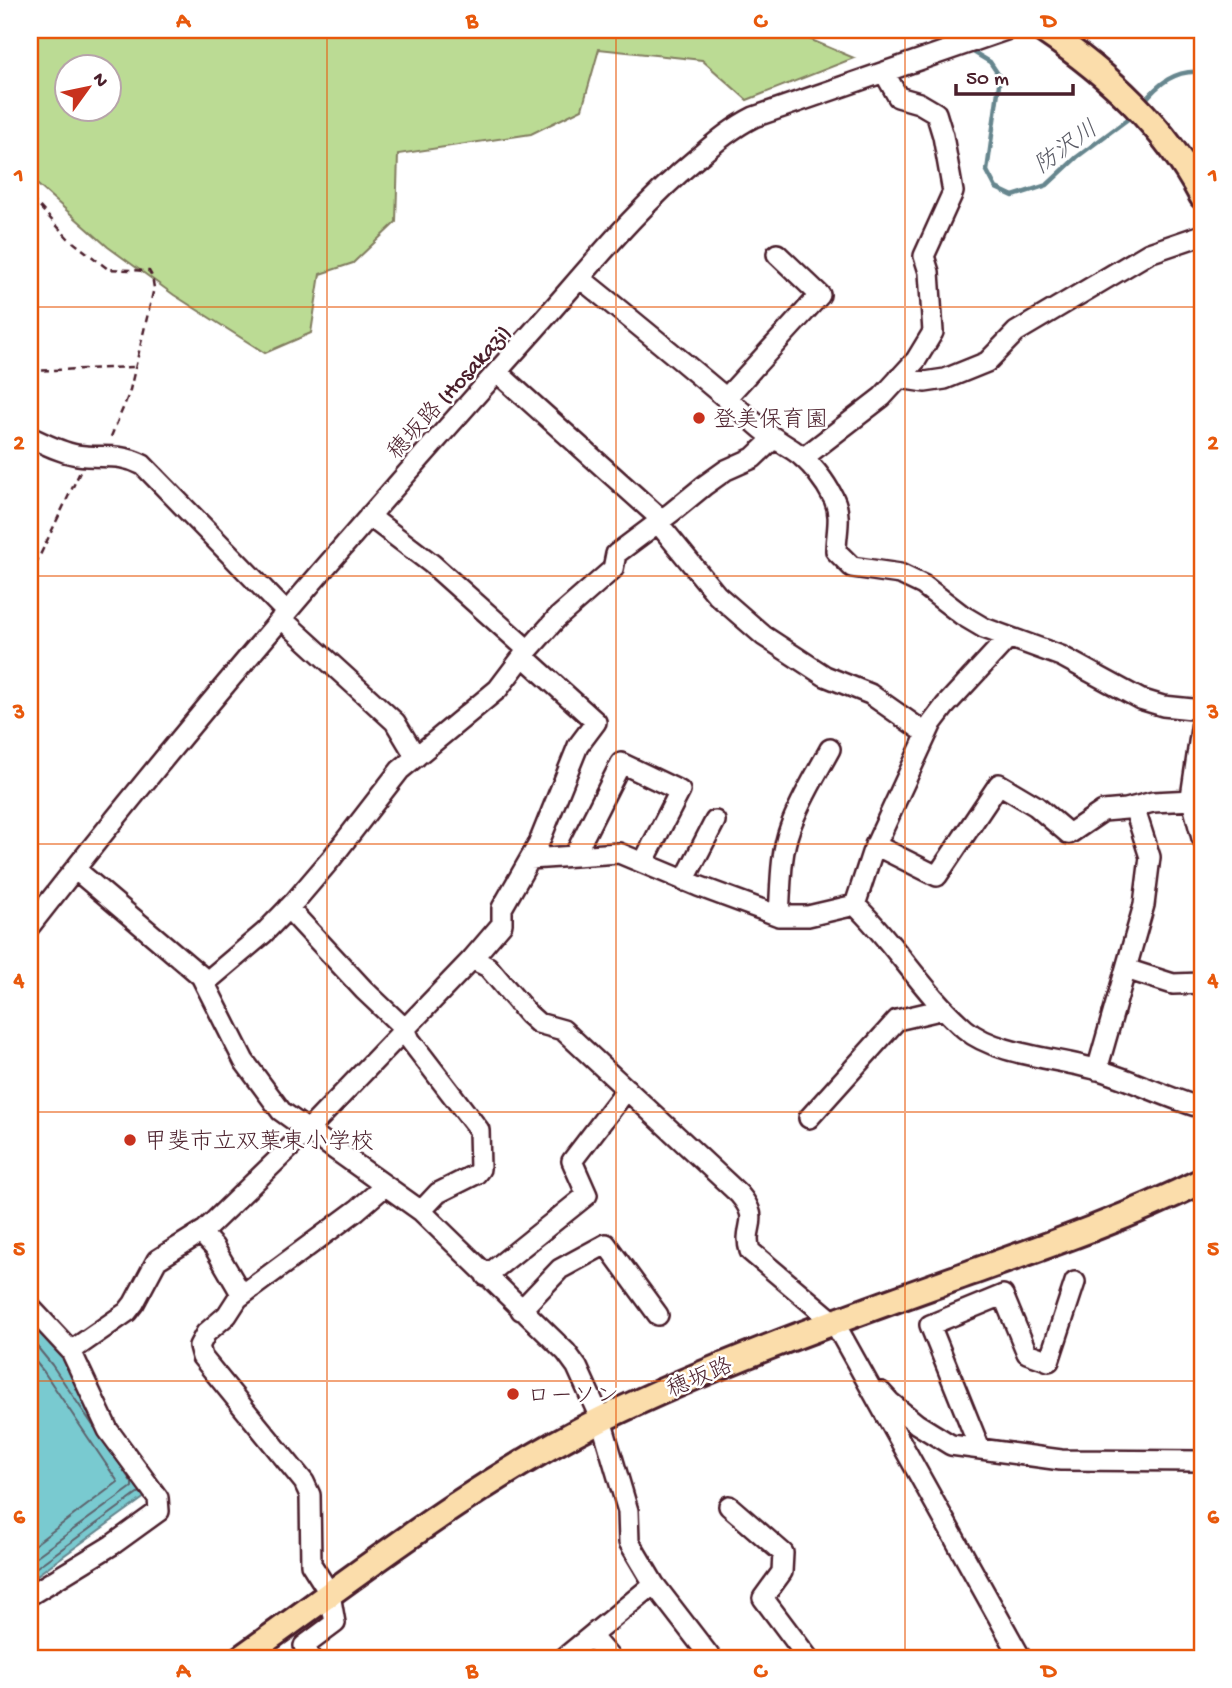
<svg xmlns="http://www.w3.org/2000/svg" width="1232" height="1688" viewBox="0 0 1232 1688" font-family="'Gochi Hand','Klee One',sans-serif">
<style>
.green{fill:#bbdb94;stroke:#827d60;stroke-width:2;fill-rule:evenodd}
.water{fill:#79cad0;stroke:#66868e;stroke-width:2}
.lines{fill:none;stroke-linecap:round;stroke-linejoin:round}
.shore{stroke:#5d636d;stroke-width:2}
.stream{stroke:#66868e;stroke-width:4.5}
.minor-casing{stroke:#4a1f2b;stroke-width:24}
.major-casing{stroke:#4a1f2b;stroke-width:30}
.path{stroke:#4a1f2b;stroke-width:2.5;stroke-dasharray:7 5;stroke-linecap:butt}
.minor{stroke:#fff;stroke-width:19}
.major{stroke:#fbddab;stroke-width:24}
.grid{fill:none;stroke:#e8590c;stroke-width:2;stroke-opacity:0.55}
.poi-dot{fill:#c8321e;stroke:#fff;stroke-width:2.5}
.labels{text-anchor:middle;stroke-width:5;stroke-linejoin:round;paint-order:stroke}
.street-label{font-size:23px;fill:#4a1f2b;stroke:#fff}
.poi-label{font-size:23px;fill:#4a1f2b;stroke:#fff;text-anchor:start}
.water-label{font-size:24px;font-style:italic;fill:#5a5b65;stroke:#fff}
.neatline{fill:none;stroke:#e8590c;stroke-width:2.5}
.grid-label{font-size:23px;text-anchor:middle;font-weight:bold;fill:#e8590c}
</style>
<rect width="100%" height="100%" fill="#fff"/>
<filter id="ink" filterUnits="userSpaceOnUse"><feTurbulence type="fractalNoise" baseFrequency=".0143" numOctaves="2"/><feDisplacementMap in="SourceGraphic" scale="14" xChannelSelector="R" yChannelSelector="G"/><feConvolveMatrix kernelMatrix="1 2 1 2 8 2 1 2 1" color-interpolation-filters="sRGB"/></filter>
<g filter="url(#ink)">
<path class="green" d="M30,30H788L854,58L747,100L702,60L599,49L582,109L531,134L398,154L396,222L353,263L320,274L311,333L265,353L174,295L108,247L30,178ZM66,66H108V108H66Z"/>
<path class="water" d="M30,1313L65,1356L149,1494L30,1580Z"/>
<g class="lines">
<path class="shore" d="M30,1338L52,1365L94,1427
M30,1355L44,1372L118,1482L30,1548
M30,1561L132,1487V1483L124,1471
M30,1572L140,1492"/>
<path class="stream" d="M936,30L953,41
M970,50L990,62L1000,77L987,171L996,188L1013,196L1047,185L1077,157L1132,116
M1142,104C1158,84 1175,69 1202,72"/>
<defs>
<path id="minor" d="M580,278C642,328 702,377 762,429C772,437 782,443 793,450C810,461 825,481 834,499C842,516 836,533 836,551L852,567L900,574L923,585L962,615L984,628L1061,656L1140,699L1163,706L1202,710
M497,372L662,520
M899,378L925,382L945,379L987,362L1016,332L1149,253L1202,235
M726,398L820,295L777,254
M30,437C45,444 60,452 77,455C102,459 118,452 143,465L286,612
M803,458L882,397L916,360L933,332L929,272L924,256L953,192L943,136L936,113L919,103L898,97L884,72
M369,516L432,564L528,650
M658,523L717,595L764,636L825,676L870,694L927,734
M281,618L395,722L416,757
M1202,722L1191,797L1202,838
M875,845L937,876L999,784L1036,806L1069,834L1103,811L1126,809L1153,802L1192,800
M574,856L621,763L680,791L643,863
M530,859L619,853L698,886L779,916H808L855,905C895,943 923,993 965,1029C997,1056 1061,1058 1102,1071C1136,1082 1168,1098 1202,1108
M75,869L201,976L244,1061L281,1111L421,1211L566,1352L577,1367L601,1420L628,1511L629,1542L654,1584L711,1658
M684,881L715,821
M855,905L872,853L932,723L945,706L1008,638
M288,908L364,990L405,1029L410,1040L479,1130L480,1169L476,1174L438,1193L421,1211
M779,916C781,887 780,855 790,828C800,800 816,775 830,749
M30,926C188,723 356,529 528,337C583,276 633,211 696,159C715,143 732,128 754,117L1006,30
M472,959L488,967L528,1014L538,1023L563,1030L739,1194C763,1222 742,1225 750,1251L834,1322L1021,1658
M1126,969L1173,984L1202,983
M205,983L264,933L296,900L331,859L400,770L498,689L523,656L557,618L613,569L616,554L672,512L705,485L726,470L753,458L773,439
M1097,1070L1144,905L1150,857L1134,807
M809,1118L897,1020L944,1009
M201,1233L214,1247L242,1295
M486,1276L587,1195L572,1161L627,1089
M30,1307L71,1351L108,1430L158,1498L159,1511L112,1545L30,1595
M521,1310L560,1269L606,1244L658,1315
M71,1351L127,1312L134,1303L157,1260L205,1230L307,1131L472,959L502,924V908L538,845L578,746L596,722L523,656
M881,1392L890,1402L917,1424L951,1445L1061,1460L1202,1461
M980,1449L930,1325L1003,1295L1027,1353L1049,1361L1075,1282
M729,1506L783,1553L782,1572L763,1598L808,1658
M591,1636L610,1658
M311,1658L304,1646L335,1623L330,1594L311,1564L310,1495L304,1482L202,1357L199,1346L206,1333L227,1315L238,1298L357,1210L385,1186
M564,1658L654,1584"/>
<path id="major" d="M1043,30C1108,74 1165,126 1202,196
M241,1658C358,1575 473,1483 602,1419C721,1361 847,1317 970,1273C1049,1245 1127,1218 1202,1181"/>
</defs>
<use href="#minor" class="minor-casing"/>
<use href="#major" class="major-casing"/>
<path class="path" d="M30,200L37,204L68,238L108,269L149,271L152,276L154,288L129,394L110,439
M30,371L135,367
M30,576L80,472
M1201,1445L1202,1435"/>
<use href="#minor" class="minor"/>
<use href="#major" class="major"/>
</g>
</g>
<path class="grid" d="M327,30V1658M616,30V1658M905,30V1658M30,307H1202M30,576H1202M30,844H1202M30,1112H1202M30,1381H1202"/>
<g class="poi-dot">
<circle cx="699" cy="418" r="7"/>
<circle cx="130" cy="1140" r="7"/>
<circle cx="513" cy="1394" r="7"/>
</g>
<g class="labels">
<g class="street-label">
<text transform="translate(448 391) rotate(-48)" y="8">穂坂路 (Hosakazi)</text>
<text transform="translate(699 1376) rotate(-23)" y="8">穂坂路</text>
</g>
<g class="poi-label">
<text x="713" y="426">登美保育園</text>
<text x="144" y="1148">甲斐市立双葉東小学校</text>
<text x="527" y="1402">ローソン</text>
</g>
<g class="water-label">
<text transform="translate(1065 146) rotate(-36)" y="8">防沢川</text>
</g>
</g>
<rect width="1232" height="1688" fill="none" stroke="#fff" stroke-width="77"/>
<g transform="translate(88 88) rotate(57)"><circle r="33" fill="#ffffff" stroke="#b7a5aa" stroke-width="2"/>
<path d="M0-5L12 26L0 18L-12 26Z" fill="#c8321e"/>
<text y="-10" font-size="19" font-weight="bold" text-anchor="middle" fill="#4a1f2b">N</text>
</g>
<path d="M956 84v10h117v-10" fill="none" stroke="#4a1f2b" stroke-width="3.5"/>
<text x="966" y="84" font-size="21" fill="#4a1f2b" stroke="#ffffff" stroke-width="5" paint-order="stroke">50 m</text>
<rect x="38" y="38" width="1156" height="1612" class="neatline"/>
<g class="grid-label">
<text x="183" y="27">A</text>
<text x="472" y="27">B</text>
<text x="760" y="27">C</text>
<text x="1049" y="27">D</text>
<text x="19" y="181">1</text>
<text x="1213" y="181">1</text>
<text x="19" y="449">2</text>
<text x="1213" y="449">2</text>
<text x="19" y="718">3</text>
<text x="1213" y="718">3</text>
<text x="19" y="986">4</text>
<text x="1213" y="986">4</text>
<text x="19" y="1255">5</text>
<text x="1213" y="1255">5</text>
<text x="19" y="1523">6</text>
<text x="1213" y="1523">6</text>
<text x="183" y="1677">A</text>
<text x="472" y="1677">B</text>
<text x="760" y="1677">C</text>
<text x="1049" y="1677">D</text>
</g>
</svg>
